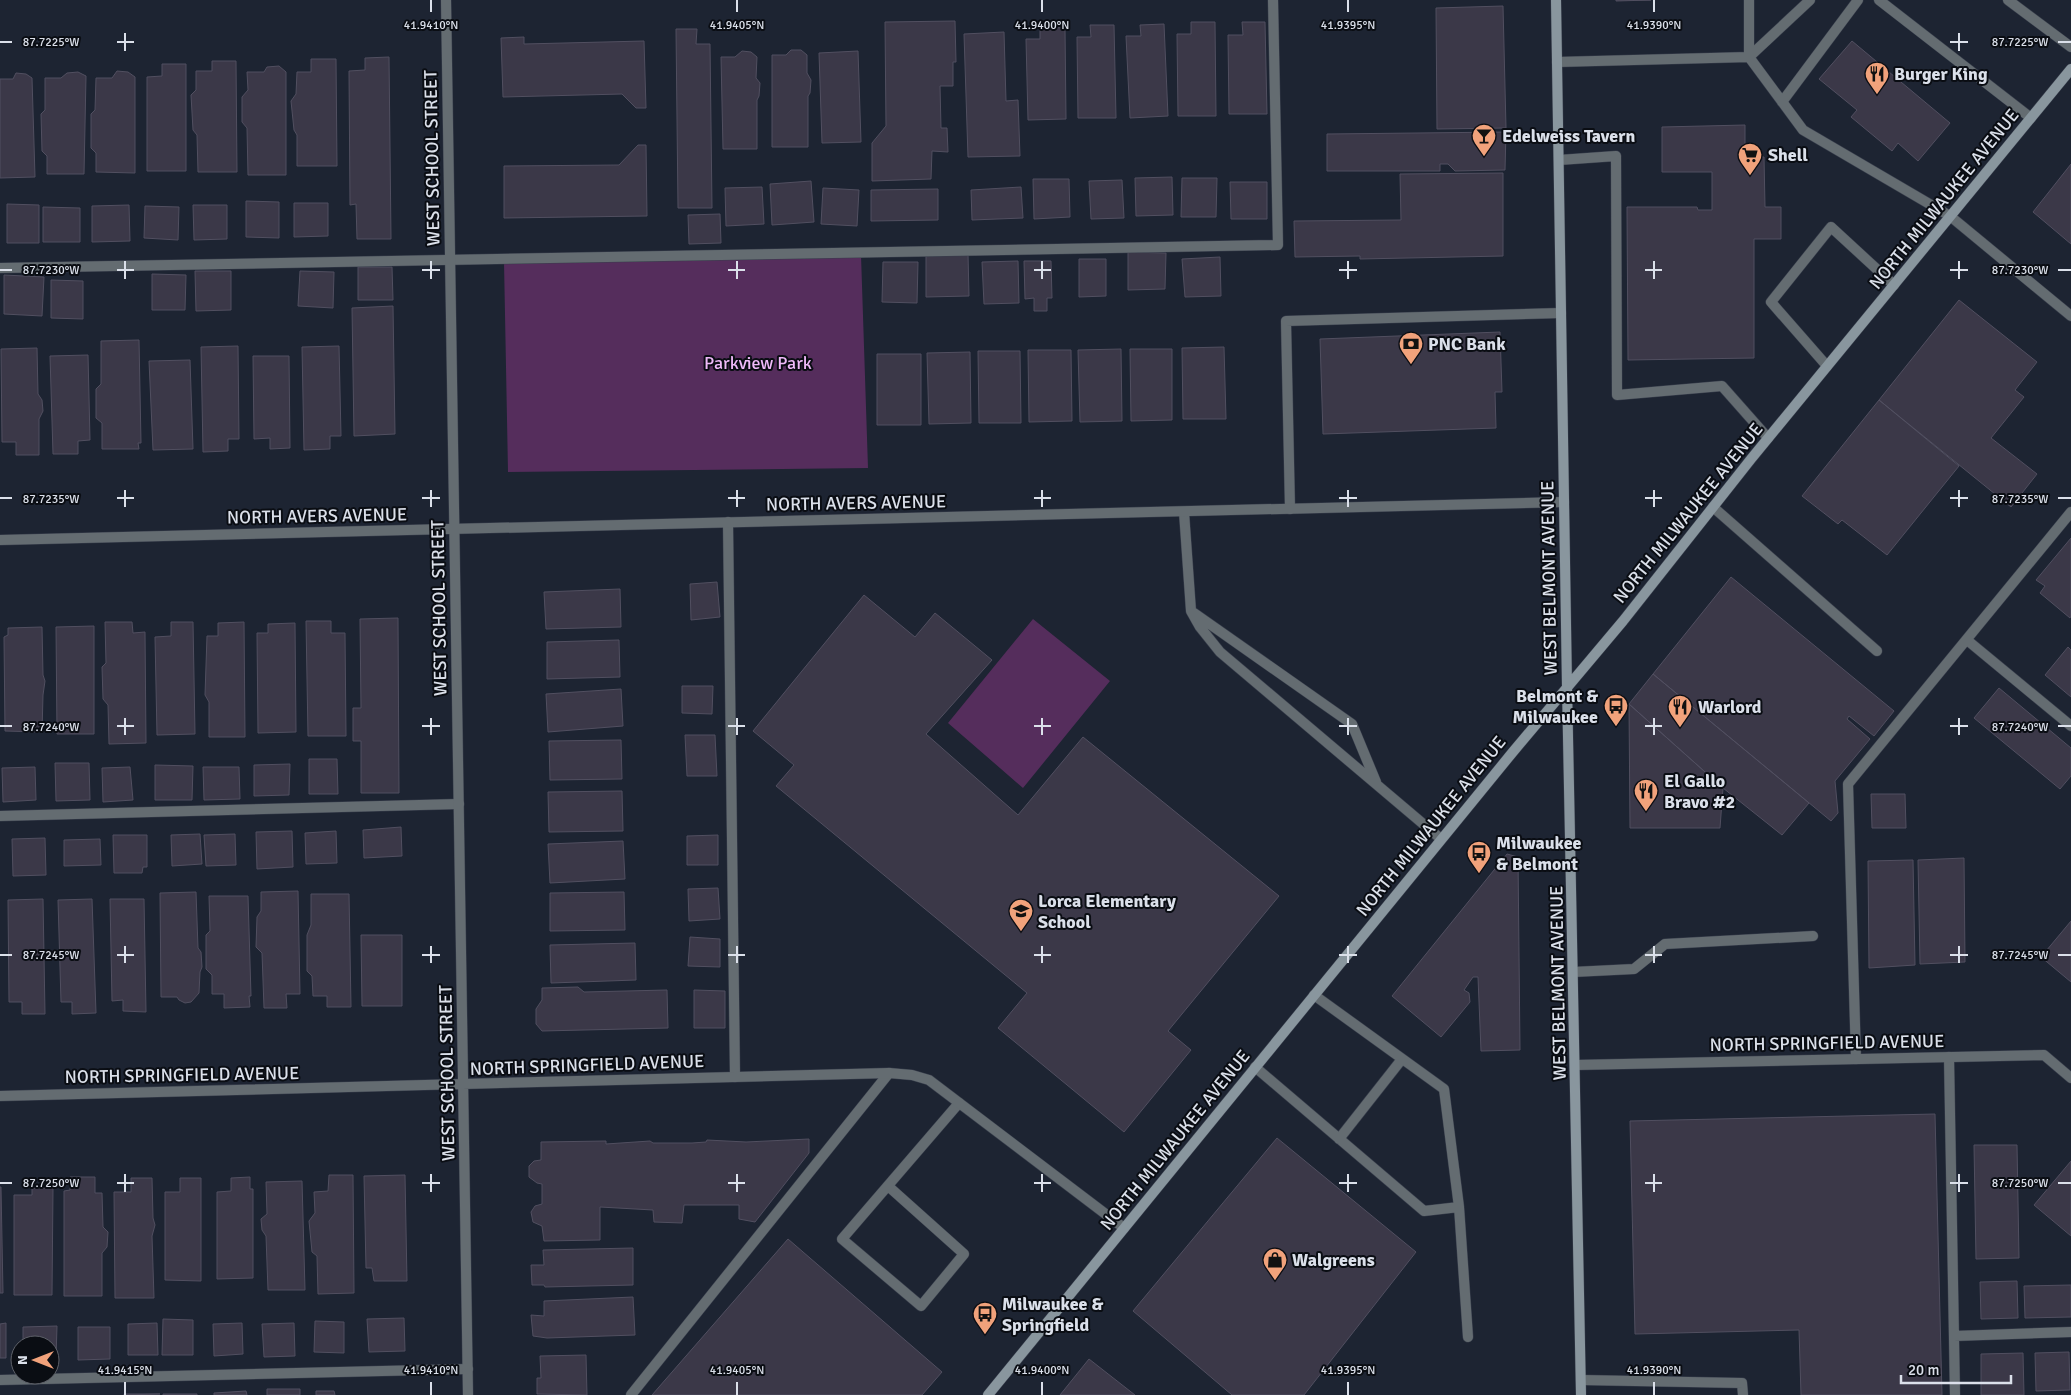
<svg xmlns="http://www.w3.org/2000/svg" width="2071" height="1395" viewBox="0 0 2071 1395" font-family="Signika,sans-serif">
<style>
.green{fill:#552d5c}
.building{fill:#3b3848;stroke:#514f60}
.lines{fill:none;stroke-linecap:round;stroke-linejoin:round}
.lane-casing{stroke:#383e4c;stroke-width:11}
.street-casing{stroke:#383e4c;stroke-width:11}
.secondary-casing{stroke:#383e4c;stroke-width:11}
.lane{stroke:#646c71;stroke-width:10}
.street{stroke:#646c71;stroke-width:10}
.secondary{stroke:#89969e;stroke-width:10}
.ticks{fill:none;stroke:#dbe0ea;stroke-width:2}
.labels{text-anchor:middle;stroke-width:4;stroke-linejoin:round;paint-order:stroke}
.poi-label{font-size:18px;font-weight:bold;fill:#dbe0ea;stroke:#0a0d13;text-anchor:start}
.street-label{font-size:18px;fill:#dbe0ea;stroke:#0a0d13}
.park-label{font-size:18px;fill:#efbaf9;stroke:#0a0d13}
.ticks-label{font-size:12px;text-anchor:middle;fill:#dbe0ea;stroke:#0a0d13;stroke-width:4;stroke-linejoin:round;paint-order:stroke}
</style>
<rect width="100%" height="100%" fill="#1d2432"/>
<path class="green" d="M861,255L868,468L508,472L504,262Z
M1033,619L1110,681L1023,788L948,723Z"/>
<path class="building" d="M1616,0H1651L1616,1Z
M1503,6L1506,128L1437,129L1436,8Z
M955,21L956,62H953V86H940L941,128H947L948,152L932,151L931,179L872,181V143L886,126L885,22Z
M1191,22H1215L1216,116H1178L1177,34H1191Z
M1242,22H1265L1267,114H1229L1228,35H1243Z
M1164,24L1168,116L1130,118L1126,36H1141L1140,25Z
M1090,25H1114L1116,118H1078L1077,37H1091Z
M1040,27L1065,28L1066,119L1028,120L1026,39H1040Z
M676,29H697L696,44H710L712,208H678Z
M1004,32L1006,101L1018,100L1020,156L968,157L964,34Z
M524,37V44L644,41L646,108H636L622,94L503,97L501,38Z
M1852,41L1950,123L1918,161L1898,143L1892,151L1851,117L1857,110L1819,79Z
M791,50H801L807,55V73L811,80L810,93L808,96V147H772V55H786Z
M742,51L751,52L757,57L756,78L760,83L759,96L757,100V149H723L721,57H735Z
M858,51L861,142L822,143L819,53Z
M389,57L391,239H357L356,204L350,205L349,71L365,70V58Z
M311,59H336L337,166H297V135L294,130L291,101L296,94L297,72H311Z
M212,61H236L237,172H198L197,135L193,130L191,95L196,90V71H212Z
M162,64H186V171H147V77L162,76Z
M279,66L286,72V175H248L247,128L242,122V97L248,90L247,72H264L267,67Z
M117,71L128,72L135,77V173L96,172V153L91,148V114L95,110L96,78H112Z
M78,72L86,76L84,174H47V156L42,151L41,114L45,110V78H61L67,73Z
M16,73L26,74L32,78L35,177L0,178V79H13Z
M1745,125V156L1764,157L1765,207H1781V239H1754V358L1628,360L1627,207H1697L1698,210H1712V172H1662V127Z
M1506,132L1505,170L1455,171L1448,164H1440V171H1327V134Z
M638,145H646L647,216L504,218V166L619,165Z
M2071,164V244L2033,212Z
M1503,173V256L1360,259V256L1295,257L1294,221L1401,220L1400,174Z
M1172,177L1173,215L1136,216L1135,178Z
M1182,178H1217L1216,217H1181Z
M1033,179H1069L1070,217L1034,219Z
M1122,180L1124,218L1091,219L1089,181Z
M811,181L814,222L772,225L770,184Z
M1230,182H1267V219H1231Z
M762,187L764,224L726,226L725,188Z
M1021,187L1023,218L972,220L971,190Z
M823,188L859,190L857,226L821,224Z
M938,189V220L871,221V190Z
M246,201L279,202V238L246,237Z
M294,203H328V236L294,237Z
M7,204L39,205V243H7Z
M129,205L130,241L92,242V206Z
M193,205H227V239L194,240Z
M145,206L179,207L178,240L144,238Z
M43,207L80,208V242H43Z
M720,214L721,243L689,244L688,215Z
M1128,252L1166,253L1165,289L1128,290Z
M926,254H968L969,296L926,297Z
M1220,257L1221,296L1185,297L1182,259Z
M1079,259H1106V296L1079,297Z
M1018,261L1019,303L984,304L982,262Z
M1024,261H1051L1052,298H1047V311H1034V298L1025,299Z
M883,262H918L917,303L882,302Z
M358,267H392L393,300H358Z
M195,271H231V310L196,311Z
M300,271L334,272L333,308L298,306Z
M152,274L186,275L185,310H152Z
M4,275L44,277L42,316L4,314Z
M51,280L83,281V319L51,318Z
M1959,300L2037,362L2015,390L2024,397L1991,438L2037,474L2011,507L1879,400Z
M393,306L395,434L354,436L352,308Z
M1500,332L1502,392H1495L1496,428L1323,434L1320,339Z
M139,340L141,443H138L139,449H102V423L96,418V389L101,384V341Z
M238,346L239,439H228V451L203,452L201,347Z
M339,346L341,436H330V449L304,450L302,347Z
M1224,347L1226,419H1183L1182,348Z
M37,348L38,394L42,400L43,411L39,419V455H16V442H2L1,349Z
M1121,349L1122,421L1080,422L1078,350Z
M1130,349H1172V420L1131,421Z
M1028,350H1071L1072,421L1029,422Z
M978,351H1020L1021,423H979Z
M970,352L971,423L929,424L927,353Z
M877,354H921V425H877Z
M88,355L90,440L78,441V454H53L50,356Z
M253,356H289L290,448L270,449V438L254,439Z
M190,360L193,449L153,450L149,361Z
M1879,400L1959,466L1887,555L1842,520L1838,524L1802,496Z
M2071,538V616L2070,618L2040,593L2045,586L2036,580Z
M1731,577L1894,711L1874,736L1849,716L1847,719L1870,739L1835,781L1838,813L1831,821L1653,674Z
M717,582L720,617L691,620L690,584Z
M620,589L621,627L546,629L544,592Z
M864,595L915,637L935,613L992,660L926,734L1018,815L1083,737L1279,896L1168,1031L1191,1050L1124,1132L998,1028L1027,993L776,786L794,765L753,731Z
M398,618L399,793H361V741H353V708H361L360,619Z
M306,621H331V633H345L346,736H308Z
M105,622H132L133,633L145,632L146,743L109,744L108,705L103,699L102,667L106,663Z
M171,622H193L195,734L157,735L155,637L171,636Z
M244,622L245,737H209V702L205,695L207,636H218V623Z
M295,623L296,732L258,733L257,633H268V624Z
M94,626V734H57L56,627Z
M42,627L43,675L45,681L43,695L42,732L5,731L4,637L8,635V628Z
M619,640L620,677L547,679V642Z
M2068,647L2071,650V697L2045,675Z
M1653,674L1809,803L1782,835L1723,788L1629,704Z
M682,686H713L712,714L682,713Z
M1999,688L2071,748V776L2060,789L1974,718Z
M621,689L623,726L548,732L546,694Z
M1629,704L1723,788L1720,828H1630Z
M685,735H715L717,776H687Z
M621,740L622,779L550,780L549,741Z
M309,759H337L338,794H309Z
M55,763H89L90,800L56,801Z
M290,764L289,795L254,796V765Z
M155,765L193,766L192,800H155Z
M35,767L36,800L3,802L2,768Z
M130,767L133,800L103,802L102,768Z
M203,767H239L240,799L204,800Z
M622,791L623,831L549,832L548,792Z
M1871,794H1905L1906,828H1872Z
M401,827L402,856L364,858L363,830Z
M292,831L293,867L257,869L256,832Z
M336,831L337,863L306,864L305,833Z
M200,834L202,864L172,866L171,835Z
M235,834L236,865L206,866L204,835Z
M113,835H147V867H143L142,873H114Z
M718,835V865H687V836Z
M45,838L46,875L13,876L12,839Z
M100,839L101,865L64,866V840Z
M623,841L625,879L550,883L548,844Z
M1507,854L1518,857L1520,1050L1481,1051L1478,977H1473L1464,990L1469,993L1470,1002L1441,1037L1392,996Z
M1964,858L1965,962L1920,964L1918,860Z
M1913,860L1915,965L1869,968L1868,861Z
M718,888L720,919L689,921L688,889Z
M298,891L300,994H286L287,1008H264L262,953L256,947L257,917L261,911V892Z
M196,892L198,948L201,952L202,967L200,972L199,993L191,1002L185,1003L179,1000L177,997H161L160,893Z
M624,892L625,930L550,931V893Z
M311,894H349L351,1007H327V996H313L312,976L307,971V935L311,925Z
M209,896H248L251,996H249L250,1007L224,1008V994H212V975L206,969V935L210,931Z
M43,899L45,1014H22V1002H9L8,900Z
M92,899L96,1013L72,1014V1002H61L58,900Z
M110,899H144L146,1012L123,1011V1000L112,1001Z
M2071,921V982L2041,957Z
M361,935H402V1006H362Z
M690,937L720,939V967L688,966Z
M635,943L636,980L551,983L550,945Z
M578,987L584,992L667,990L668,1028L542,1031L536,1024V1009L542,1000V988Z
M694,990L725,991V1028H694Z
M1935,1114L1942,1395H1801L1799,1330L1635,1334L1630,1121Z
M1277,1138L1416,1252L1304,1395H1232L1133,1311Z
M809,1139V1153L755,1222L739,1219V1205H684L682,1223L654,1222L653,1210L600,1207V1240L544,1241L542,1226L533,1222L531,1212L535,1206L542,1204V1184L537,1183L529,1177V1166L534,1161L541,1160V1142L606,1141V1144L650,1141L653,1143H692L706,1142L707,1140L746,1142Z
M1974,1145H2017L2019,1258L1976,1259Z
M2071,1161V1236L2034,1205Z
M329,1175H353L354,1293L318,1294L317,1256L312,1252L309,1221L315,1213L314,1192L328,1191Z
M405,1175L407,1281H374L372,1268H366L364,1176Z
M70,1177H95V1193H102L103,1227L108,1232L107,1247L102,1253V1296H64V1191L70,1190Z
M250,1177V1189H253V1278L217,1279V1192L231,1191V1178Z
M131,1178H152L153,1218L155,1225L152,1236L154,1298H115L114,1192H131Z
M180,1178H201V1281L165,1280V1192H180Z
M302,1181L305,1290H268L266,1236L262,1230L261,1219L267,1214L266,1182Z
M0,1187H1L3,1293H0Z
M32,1188H53L52,1295H14V1195H32Z
M788,1239L942,1372L922,1395H652Z
M633,1248V1285L545,1287L544,1285H532L531,1265H544L543,1250Z
M2017,1281L2018,1318L1981,1319L1980,1282Z
M2071,1285V1317L2025,1318L2024,1286Z
M633,1297L635,1335L547,1338L533,1336L531,1315L544,1316V1301Z
M404,1318L405,1351L369,1352L367,1319Z
M163,1319L193,1320V1355H162Z
M315,1321L344,1322V1353L314,1352Z
M6,1323V1358H0V1324Z
M157,1323L158,1355H128V1324Z
M242,1323L243,1354L214,1356L213,1324Z
M294,1323L295,1356L264,1357L262,1324Z
M57,1326L56,1358H50V1345H23V1327Z
M78,1327H110V1359L78,1360Z
M2069,1352L2070,1390L2036,1391L2035,1353Z
M2023,1353L2024,1395H1981V1354Z
M586,1355L587,1395L537,1394V1378H541L540,1356Z
M1089,1359L1135,1395H1060Z
M267,1389H300V1395H267Z
M246,1391L247,1395H214V1393Z
M316,1391H334L335,1395H316Z
M124,1394H160L124,1395Z
M163,1394H197V1395H163Z"/>
<g class="lines">
<defs>
<path id="lane" d="M1749,0V57L1803,130L1950,216
M1879,0L2031,118
M2008,0L2071,47
M1557,62L1749,57L1810,0
M1782,102L1858,0
M1559,160L1616,156L1617,395L1722,386L1768,438
M0,268L1278,245L1273,0
M1827,366L1771,302L1831,227L1894,285
M1713,507L1877,651
M1290,509L1286,321L1561,313
M1184,512L1191,611L1200,627L1220,652L1441,839
M728,522L735,1077
M1194,613L1352,724L1376,782
M1967,640L2071,726
M0,816L459,804
M1573,972L1634,969L1665,944L1813,936
M1314,995L1444,1089L1459,1207L1468,1337
M1949,1057L1955,1395
M1856,1059L1848,784L2071,512
M1255,1067L1424,1211L1459,1207
M1339,1139L1402,1059
M888,1186L964,1254L921,1306L842,1239L959,1103
M1954,1336L2071,1332
M0,1380L468,1369
M1581,1380L1742,1383L1743,1395
M631,1395L889,1073"/>
<path id="street" d="M446,0L468,1395
M1950,216L2071,316
M0,540L1564,502
M1575,1065L2044,1055L2071,1078
M0,1096L889,1073L912,1075L929,1080L1124,1228"/>
<path id="secondary" d="M1556,0L1567,686L1581,1395
M988,1395L1512,753L1623,621L1751,459L2071,69"/>
</defs>
<use href="#lane" class="lane-casing"/>
<use href="#street" class="street-casing"/>
<use href="#secondary" class="secondary-casing"/>
<use href="#lane" class="lane"/>
<use href="#street" class="street"/>
<use href="#secondary" class="secondary"/>
</g>
<path class="ticks" d="M431,0V12M737,0V12M1042,0V12M1348,0V12M1654,0V12M125,33V51M1959,33V51M0,42H12M117,42H134M1950,42H1968M2058,42H2071M125,261V279M431,261V279M737,261V279M1042,261V279M1348,261V279M1654,261V279M1959,261V279M0,270H12M117,270H134M422,270H440M728,270H745M1034,270H1051M1339,270H1357M1645,270H1662M1950,270H1968M2058,270H2071M125,490V507M431,490V507M737,490V507M1042,490V507M1348,490V507M1654,490V507M1959,490V507M0,498H12M117,498H134M422,498H440M728,498H745M1034,498H1051M1339,498H1357M1645,498H1662M1950,498H1968M2058,498H2071M125,718V735M431,718V735M737,718V735M1042,718V735M1348,718V735M1654,718V735M1959,718V735M0,726H12M117,726H134M422,726H440M728,726H745M1034,726H1051M1339,726H1357M1645,726H1662M1950,726H1968M2058,726H2071M125,946V963M431,946V963M737,946V963M1042,946V963M1348,946V963M1654,946V963M1959,946V963M0,955H12M117,955H134M422,955H440M728,955H745M1034,955H1051M1339,955H1357M1645,955H1662M1950,955H1968M2058,955H2071M125,1174V1192M431,1174V1192M737,1174V1192M1042,1174V1192M1348,1174V1192M1654,1174V1192M1959,1174V1192M0,1183H12M117,1183H134M422,1183H440M728,1183H745M1034,1183H1051M1339,1183H1357M1645,1183H1662M1950,1183H1968M2058,1183H2071M125,1382V1395M431,1382V1395M737,1382V1395M1042,1382V1395M1348,1382V1395M1654,1382V1395"/>
<defs>
<symbol id="restaurant-pin" viewBox="-11 -11 22 30"><path d="M0 17L-7.5 6A9.5 9.5 0 1 1 7.5 6Z" fill="#f1a27b" stroke="#0a0d13"/><path d="M-5-6h1v4h1v-4h1v4h1v-4h1v5L-1.5 .5V6h-2V.5L-5-1ZM5-6V6H3V1.5H1.5Q1.5-4 5-6Z" fill="#111"/></symbol>
<symbol id="bar-pin" viewBox="-11 -11 22 30"><path d="M0 17L-7.5 6A9.5 9.5 0 1 1 7.5 6Z" fill="#f1a27b" stroke="#0a0d13"/><path d="M-6-5H6L.8 .8V4.5H3.5V6h-7V4.5H-.8V.8Z" fill="#111"/></symbol>
<symbol id="supermarket-pin" viewBox="-11 -11 22 30"><path d="M0 17L-7.5 6A9.5 9.5 0 1 1 7.5 6Z" fill="#f1a27b" stroke="#0a0d13"/><path d="M-6-5.5h2.5l.6 2H6L4.5 2H-2.5L-4.4-4H-6ZM-1.5 3.2a1.3 1.3 0 1 0 .1 0ZM3 3.2a1.3 1.3 0 1 0 .1 0Z" fill="#111"/></symbol>
<symbol id="bank-pin" viewBox="-11 -11 22 30"><path d="M0 17L-7.5 6A9.5 9.5 0 1 1 7.5 6Z" fill="#f1a27b" stroke="#0a0d13"/><path d="M-6-4H6V4H-6ZM0-2.3a2.3 2.3 0 1 0 0 4.6a2.3 2.3 0 1 0 0-4.6Z" fill="#111"/></symbol>
<symbol id="bus-pin" viewBox="-11 -11 22 30"><path d="M0 17L-7.5 6A9.5 9.5 0 1 1 7.5 6Z" fill="#f1a27b" stroke="#0a0d13"/><path d="M-5-6H5V4H4V6H2V4H-2V6H-4V4H-5ZM-3.5-4V0h7V-4ZM-3.5 1.2v1.5H-2V1.2ZM2 1.2v1.5H3.5V1.2Z" fill="#111"/></symbol>
<symbol id="school-pin" viewBox="-11 -11 22 30"><path d="M0 17L-7.5 6A9.5 9.5 0 1 1 7.5 6Z" fill="#f1a27b" stroke="#0a0d13"/><path d="M0-5L7-2L0 1L-7-2ZM-4 1L0 2.5L4 1V4Q0 6-4 4Z" fill="#111"/></symbol>
<symbol id="shop-pin" viewBox="-11 -11 22 30"><path d="M0 17L-7.5 6A9.5 9.5 0 1 1 7.5 6Z" fill="#f1a27b" stroke="#0a0d13"/><path d="M-5-2.5h2.3a2.7 3.5 0 0 1 5.4 0H5L5.5 6h-11ZM-1.5-2.5h3a1.5 2.3 0 0 0-3 0Z" fill="#111"/></symbol>
</defs>
<g fill-rule="evenodd">
<use href="#restaurant-pin" x="1863" y="60" width="28" height="38"/>
<use href="#bar-pin" x="1470" y="122" width="28" height="38"/>
<use href="#supermarket-pin" x="1736" y="141" width="28" height="38"/>
<use href="#bank-pin" x="1397" y="330" width="28" height="38"/>
<use href="#bus-pin" x="1602" y="692" width="28" height="38"/>
<use href="#restaurant-pin" x="1666" y="693" width="28" height="38"/>
<use href="#restaurant-pin" x="1632" y="777" width="28" height="38"/>
<use href="#bus-pin" x="1465" y="839" width="28" height="38"/>
<use href="#school-pin" x="1007" y="897" width="28" height="38"/>
<use href="#shop-pin" x="1261" y="1246" width="28" height="38"/>
<use href="#bus-pin" x="971" y="1300" width="28" height="38"/>
</g>
<g class="labels">
<g class="poi-label">
<text x="1894" y="80">Burger King</text>
<text x="1502" y="142">Edelweiss Tavern</text>
<text x="1768" y="161">Shell</text>
<text x="1428" y="350">PNC Bank</text>
<text x="1598" y="702" text-anchor="end">Belmont &amp;<tspan x="1598" dy="21">Milwaukee</tspan></text>
<text x="1698" y="713">Warlord</text>
<text x="1664" y="787">El Gallo<tspan x="1664" dy="21">Bravo #2</tspan></text>
<text x="1496" y="849">Milwaukee<tspan x="1496" dy="21">&amp; Belmont</tspan></text>
<text x="1038" y="907">Lorca Elementary<tspan x="1038" dy="21">School</tspan></text>
<text x="1292" y="1266">Walgreens</text>
<text x="1002" y="1310">Milwaukee &amp;<tspan x="1002" dy="21">Springfield</tspan></text>
</g>
<g class="street-label">
<text transform="translate(432 158) rotate(-91)" y="6">WEST SCHOOL STREET</text>
<text transform="translate(1944 199) rotate(-51)" y="6">NORTH MILWAUKEE AVENUE</text>
<text transform="translate(856 503) rotate(-1)" y="6">NORTH AVERS AVENUE</text>
<text transform="translate(1688 513) rotate(-51)" y="6">NORTH MILWAUKEE AVENUE</text>
<text transform="translate(317 516) rotate(-1)" y="6">NORTH AVERS AVENUE</text>
<text transform="translate(1549 578) rotate(-91)" y="6">WEST BELMONT AVENUE</text>
<text transform="translate(439 608) rotate(-91)" y="6">WEST SCHOOL STREET</text>
<text transform="translate(1431 826) rotate(-51)" y="6">NORTH MILWAUKEE AVENUE</text>
<text transform="translate(1558 983) rotate(-91)" y="6">WEST BELMONT AVENUE</text>
<text transform="translate(1827 1043) rotate(-1)" y="6">NORTH SPRINGFIELD AVENUE</text>
<text transform="translate(587 1065) rotate(-2)" y="6">NORTH SPRINGFIELD AVENUE</text>
<text transform="translate(447 1073) rotate(-91)" y="6">WEST SCHOOL STREET</text>
<text transform="translate(182 1075) rotate(-1)" y="6">NORTH SPRINGFIELD AVENUE</text>
<text transform="translate(1175 1140) rotate(-51)" y="6">NORTH MILWAUKEE AVENUE</text>
</g>
<g class="park-label">
<text x="758" y="369">Parkview Park</text>
</g>
</g>
<g class="ticks-label">
<text x="431" y="29">41.9410°N</text>
<text x="737" y="29">41.9405°N</text>
<text x="1042" y="29">41.9400°N</text>
<text x="1348" y="29">41.9395°N</text>
<text x="1654" y="29">41.9390°N</text>
<text x="2020" y="46">87.7225°W</text>
<text x="51" y="46">87.7225°W</text>
<text x="2020" y="274">87.7230°W</text>
<text x="51" y="274">87.7230°W</text>
<text x="2020" y="503">87.7235°W</text>
<text x="51" y="503">87.7235°W</text>
<text x="2020" y="731">87.7240°W</text>
<text x="51" y="731">87.7240°W</text>
<text x="2020" y="959">87.7245°W</text>
<text x="51" y="959">87.7245°W</text>
<text x="2020" y="1187">87.7250°W</text>
<text x="51" y="1187">87.7250°W</text>
<text x="125" y="1374">41.9415°N</text>
<text x="431" y="1374">41.9410°N</text>
<text x="737" y="1374">41.9405°N</text>
<text x="1042" y="1374">41.9400°N</text>
<text x="1348" y="1374">41.9395°N</text>
<text x="1654" y="1374">41.9390°N</text>
</g>
<g transform="translate(35 1360) rotate(270)"><circle r="24" fill="#0a0d13" stroke="#5e6169"/>
<path d="M0-4L9 19L0 12L-9 19Z" fill="#f1a27b"/>
<text y="-8" font-size="14" font-weight="bold" text-anchor="middle" fill="#dbe0ea">N</text>
</g>
<path d="M1901 1375v8h110v-8" fill="none" stroke="#dbe0ea" stroke-width="2.5"/>
<text x="1908" y="1375" font-size="15" fill="#dbe0ea" stroke="#0a0d13" stroke-width="4" paint-order="stroke">20 m</text>
</svg>
